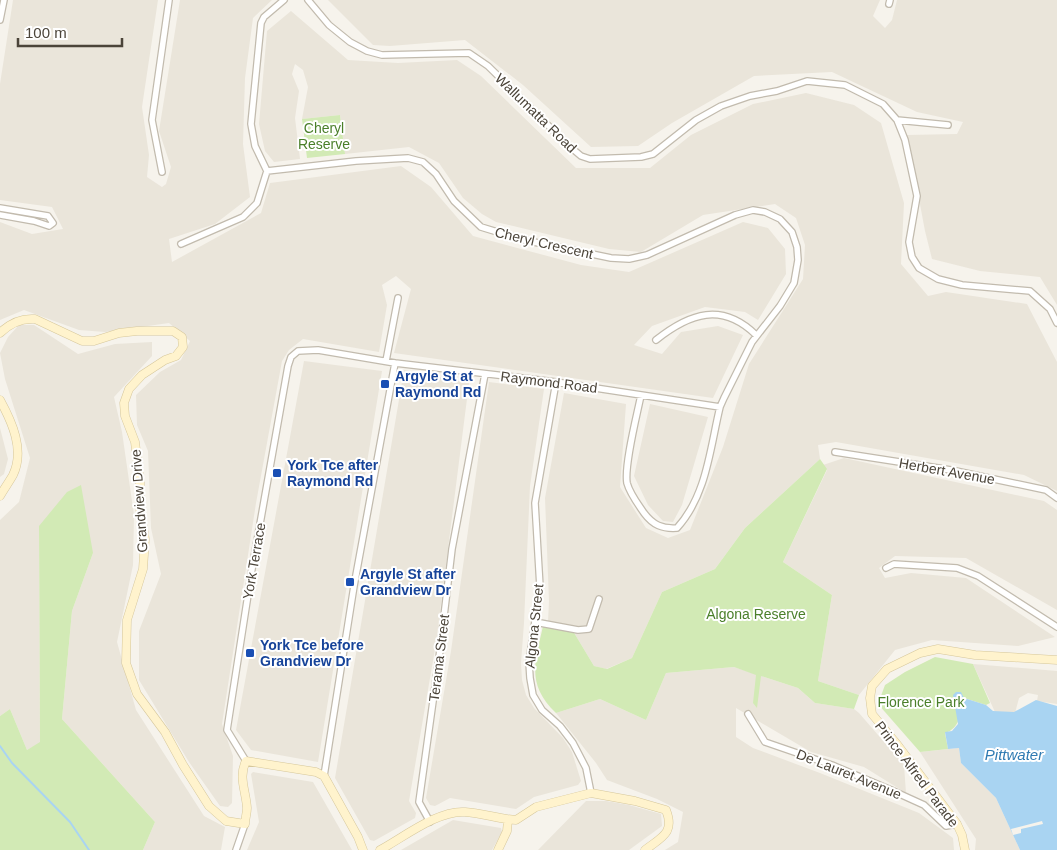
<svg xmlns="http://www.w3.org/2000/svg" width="1057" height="850" viewBox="0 0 1057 850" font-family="Helvetica,sans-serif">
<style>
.residential{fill:#eae5da}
.green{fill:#d2eab5}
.water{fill:#a9d4f2}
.pier{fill:#f6f3ec}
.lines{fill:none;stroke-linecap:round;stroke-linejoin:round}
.stream{stroke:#a9d4f2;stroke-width:2}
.street-casing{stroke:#c2bbae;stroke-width:8}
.secondary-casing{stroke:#d6c79b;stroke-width:9}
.street{stroke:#fff;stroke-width:5.5}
.secondary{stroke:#fff3cd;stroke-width:8}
.transit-dot{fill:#1a4fb4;stroke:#fff;stroke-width:2}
.labels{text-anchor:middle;stroke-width:4;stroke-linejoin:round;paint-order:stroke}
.street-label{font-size:14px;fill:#4b4439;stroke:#fff}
.park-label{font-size:14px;fill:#4a7f2a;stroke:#fff}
.transit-label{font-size:14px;font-weight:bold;fill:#164399;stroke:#fff;text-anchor:start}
.water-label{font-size:15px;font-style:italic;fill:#2e7ab2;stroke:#fff}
</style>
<rect width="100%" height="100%" fill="#f6f3ec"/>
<path class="residential" d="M13,0H158L142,107L149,155L147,177L162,187L166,184L171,167L159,131L180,0H272L253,18L245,78L243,144L250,197L215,224L169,239L172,262L261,213L270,183L401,166L431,187L473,236L581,265L629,272L743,222L768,228L785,249L786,274L758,320L745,312L705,307L652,326L634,345L662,354L681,332L718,326L743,335L713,398L394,353L411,289L396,276L382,285L387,305L379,352L303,339L289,350L282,361L256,503L222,724L233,756L232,803L228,807L220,806L189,762L139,680V631L161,574L151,528L148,451L137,425L136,395L160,372L181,360L190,341L169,323L105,332L79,330L24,310L0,320V222L32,234L63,229L52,207L0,200V84Z
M328,0H880L873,16L885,28L892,20L897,0H1057V305L1040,277L980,271L932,259L925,231L907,135L957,134L963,122L917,112L832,72L754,76L672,123L638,146L591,147L523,85L465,40L390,46L373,45Z
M291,11L348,60L398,63L457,60L481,76L576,168H650L691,135L753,104L806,93L854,105L881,123L904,203L901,264L928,296L946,292L1027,304L1057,362V491L1024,475L836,442L818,445L820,459L745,528L715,569L662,592L632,658L606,669L594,666L570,626L548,622L549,601L545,498L564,393L626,404L620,487L646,528L668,538L690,530L723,447L749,364L803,279L805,245L796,218L775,204L703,215L641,252L609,249L496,222L482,214L463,198L439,163L409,147L345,154L340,115L302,119L308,87L303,70L295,64L292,74L299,91L295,118L300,159L274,162L265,151L259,124L267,31Z
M19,325H34L78,354L115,344L152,342V356L114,397L122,432L134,515L133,565L117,642L136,710L204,816L225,827L221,850H143L155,822L62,719L72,611L93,553L39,526L40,743L27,750L10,709L0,716V520L19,502L30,458L5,379L0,353L8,337Z
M304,361L382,371L318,762L251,750L236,730Z
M404,370L469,383L436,643L409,801L416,813L415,818L374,841L370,840L335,778Z
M489,382L544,389L530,486L524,623L521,663L522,680L526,695L534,708L563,738L572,752L581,781L578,785L534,797L516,809L450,798L435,806L430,805L426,798L451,651Z
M650,404L708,417L682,505L673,522L663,521L648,505L634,476Z
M0,428L8,459L4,474L0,477Z
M844,458L1044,501L1057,510V610L966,558L895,556L879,568L885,578L911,573L966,578L1055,637L1018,646L932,640L895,650L859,695L818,681L832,595L783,562L827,470L823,465Z
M973,664L1057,671V704L1037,701L1038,695L1028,693L1019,698L1015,713L995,712Z
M734,667L798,688L815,703L854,709L859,713L904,765L906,793L864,767L811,752L736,708V737L753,748L820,773L919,813L953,838L954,850H665L678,842L683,812L657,799L607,780L596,763L556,713L600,699L646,720L666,673Z
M959,748L961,763L996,798L1020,850H975L976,839L920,752Z
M253,772L313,782L352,850H247L259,822L251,774Z
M586,801H606L629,805L661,814L662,826L629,850H538Z
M453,820L501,828L502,832L492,850H401Z"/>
<path class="green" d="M340,115L345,154L307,158L302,119Z
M820,459L827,469L783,562L832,595L818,681L859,695L854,709L815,703L798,688L761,676L757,708L753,703L756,675L734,667L666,673L646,720L600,699L556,713C526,684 535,662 543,626H570L594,666L607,669L632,658L662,592L715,569L745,528Z
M81,485L93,553L72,611L62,719L155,822L143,850H0V716L10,709L27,750L40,742L39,526L67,492Z
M935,657L973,664L990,703L986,705L964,698C960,712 961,728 945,733L948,749L920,752L878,704L885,685L905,672Z"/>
<path class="water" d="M956,692H961L964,698L986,705L993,711L1014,712L1036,700L1057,706V850H1020L996,798L961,763L959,748L948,749L945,732L952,731L958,724L953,695Z"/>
<path class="pier" d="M1042,821L1043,824L1021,829V833L1013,835L1011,829Z"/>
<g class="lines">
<path class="stream" d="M0,746L12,763L70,822L89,850"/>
<defs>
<path id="street" d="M284,0L264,17L261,23L251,124L255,146L267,171L356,161L408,158L423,162L436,174L454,201L481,227L524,240L611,258L629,259L647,255L735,215L753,210L765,212L780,219L792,232L797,247L798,260L794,283L780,306L752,342L724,398L720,407C710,448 707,495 677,528C662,529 653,525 644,513C638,504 630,494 627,483C624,465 637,415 641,395
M308,0L329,25L350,42L367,51L382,55L469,53L488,66L568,145L581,156L590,159L641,157L653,154L696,120L721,106L750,96L777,91L807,81L845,85L883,104L897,120L905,140L917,196L909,242L912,257L919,268L938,279L962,285L1030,291L1050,309L1057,323
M889,4L890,0
M0,20L4,0
M897,120L948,125
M162,172L152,120L169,0
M0,208L48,216L53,223L49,226L34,221L0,215
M181,244L243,217L257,203L267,171
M656,340C690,313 722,302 756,335
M386,361L398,298
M556,382L535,503L540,587L529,662L530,678L533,695L542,710L560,726L573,743L586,768L591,793
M835,452L951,470L1046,490L1057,498
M886,568L894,564L957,568L978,576L1057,627
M535,622L578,630L589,629L599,599
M748,714L765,742L832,765L891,790L924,805L946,826L957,824
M246,761L227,730L252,569L288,366L291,357L298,351L318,350L395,363L556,382L720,407
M324,776L354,586L395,363
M430,822L419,802L439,658L452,549L485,374
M236,850L245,824"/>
<path id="secondary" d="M0,333C10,323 21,318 35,319L82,341H94L119,333L137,331H173L182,337L183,347L176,356L165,360L142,375L129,389L124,403L125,416L135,442L140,482V509L145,539L143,569L127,620L126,663L137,694L165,732L183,765L209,806L226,821L245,824C245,819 247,813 247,808C246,791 238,777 246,761L316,772L324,776L358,837L363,850
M0,400C12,422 25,450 13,475C9,482 4,489 0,496
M380,850C404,837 438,810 465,812C482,813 499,819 516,820L536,807L591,793L635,801L666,810C675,833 662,837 645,850
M498,850L507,831L508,820
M965,850L962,835L957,824L896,743L872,714L870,698L872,686L887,669L920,653L938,649L975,655L1057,660"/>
</defs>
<use href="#street" class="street-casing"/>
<use href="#secondary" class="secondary-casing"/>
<use href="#street" class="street"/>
<use href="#secondary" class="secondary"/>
</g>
<g class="transit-dot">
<rect x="380" y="379" width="10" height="10" rx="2.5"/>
<rect x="272" y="468" width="10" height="10" rx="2.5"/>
<rect x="345" y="577" width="10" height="10" rx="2.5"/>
<rect x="245" y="648" width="10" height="10" rx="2.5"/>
</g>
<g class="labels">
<g class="street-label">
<text transform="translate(536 113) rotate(44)" y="5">Wallumatta Road</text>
<text transform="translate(544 243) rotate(13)" y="5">Cheryl Crescent</text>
<text transform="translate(549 382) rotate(7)" y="5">Raymond Road</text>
<text transform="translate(947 471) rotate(10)" y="5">Herbert Avenue</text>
<text transform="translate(139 501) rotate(-94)" y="5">Grandview Drive</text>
<text transform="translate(254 561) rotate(-80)" y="5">York Terrace</text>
<text transform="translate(534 626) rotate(-84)" y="5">Algona Street</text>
<text transform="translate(439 658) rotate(-83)" y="5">Terama Street</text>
<text transform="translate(849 774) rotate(22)" y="5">De Lauret Avenue</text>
<text transform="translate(917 774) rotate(53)" y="5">Prince Alfred Parade</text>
</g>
<g class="park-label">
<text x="324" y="133">Cheryl<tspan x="324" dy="16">Reserve</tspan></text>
<text x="756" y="619">Algona Reserve</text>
<text x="921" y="707">Florence Park</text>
</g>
<g class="transit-label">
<text x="395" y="381">Argyle St at<tspan x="395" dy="16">Raymond Rd</tspan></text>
<text x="287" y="470">York Tce after<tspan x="287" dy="16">Raymond Rd</tspan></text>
<text x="360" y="579">Argyle St after<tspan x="360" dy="16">Grandview Dr</tspan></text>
<text x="260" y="650">York Tce before<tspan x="260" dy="16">Grandview Dr</tspan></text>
</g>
<g class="water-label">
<text x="1014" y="760">Pittwater</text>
</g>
</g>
<path d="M18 38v8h104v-8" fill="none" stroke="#4b4439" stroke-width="2.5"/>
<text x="25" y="38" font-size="15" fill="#4b4439" stroke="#ffffff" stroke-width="4" paint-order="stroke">100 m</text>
</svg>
